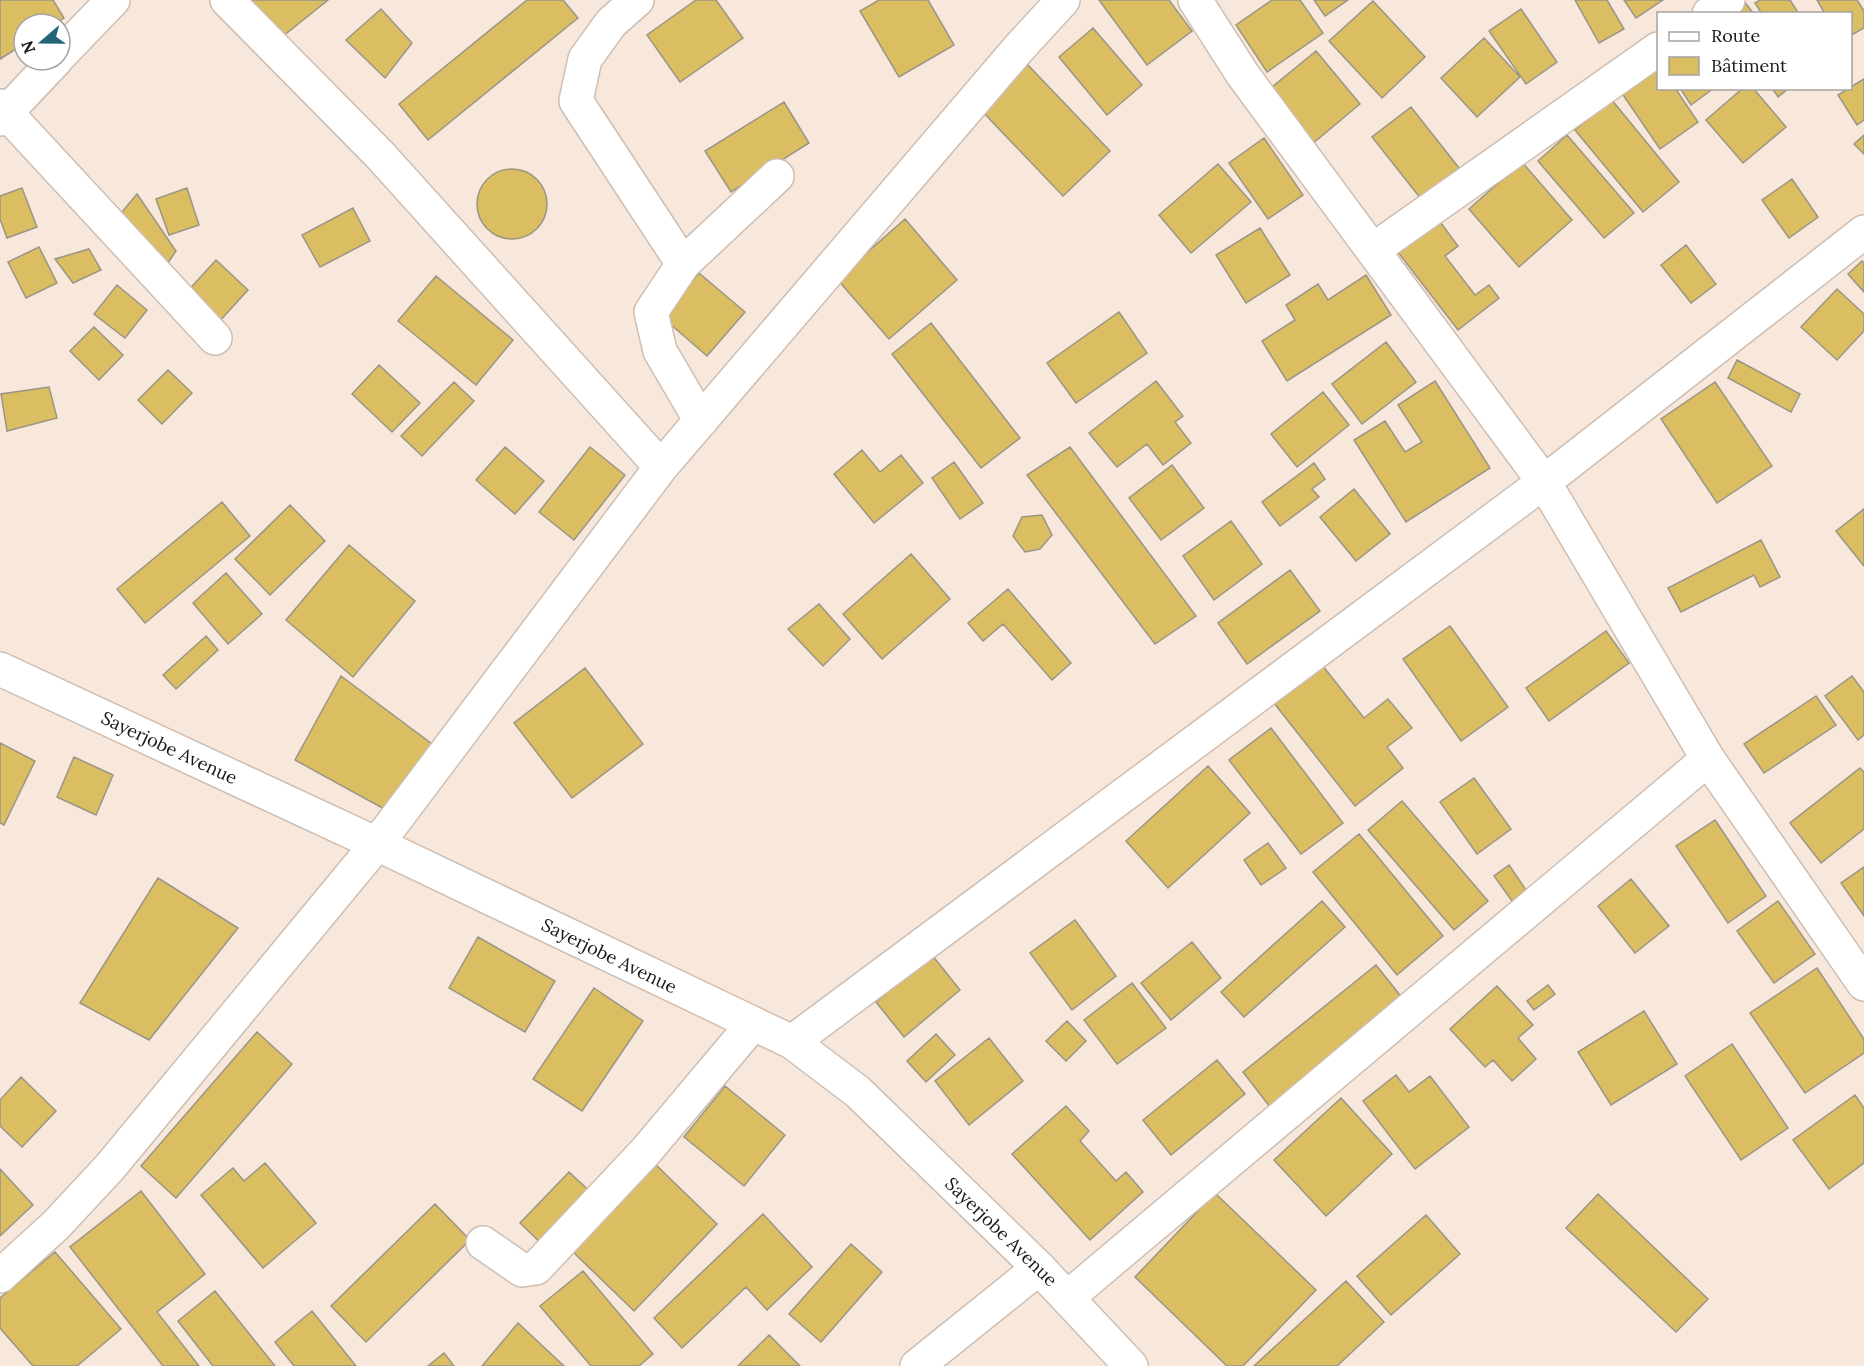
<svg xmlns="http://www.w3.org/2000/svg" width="1864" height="1366" viewBox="0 0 1864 1366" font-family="Lora,serif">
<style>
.building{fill:#dbbd62;stroke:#9b9585;stroke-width:1.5}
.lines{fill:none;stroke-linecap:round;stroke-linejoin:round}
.minor-casing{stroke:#cebeb2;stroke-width:36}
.tertiary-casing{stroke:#cebeb2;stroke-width:36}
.primary-casing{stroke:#cebeb2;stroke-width:36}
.minor{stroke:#fff;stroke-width:33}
.tertiary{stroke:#fff;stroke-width:33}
.primary{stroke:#fff;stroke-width:33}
.labels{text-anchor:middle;stroke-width:4.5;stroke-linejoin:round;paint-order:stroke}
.street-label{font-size:18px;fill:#1d1713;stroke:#fff}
</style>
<rect width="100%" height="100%" fill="#f8e7db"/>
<path class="building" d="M0,0H53L64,18L55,24H24V44L0,59Z
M245,0H328L277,41Z
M527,0H563L578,18L428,140L399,104Z
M696,0H716L743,38L680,82L647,35Z
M879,0H928L954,45L899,77L860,11Z
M1099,0H1169L1192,31L1147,65Z
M1272,0H1300L1323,33L1267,72L1236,25Z
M1314,0H1348L1325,16Z
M1575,0H1607L1624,29L1599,43Z
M1624,0H1663L1636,18Z
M1743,0L1754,14H1726Z
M1760,0H1790L1799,14H1762L1755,3Z
M1817,0H1857L1864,11V28L1850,36V14H1825Z
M1373,1L1425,57L1382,98L1329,41Z
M381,9L412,43L385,78L346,40Z
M1521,9L1557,62L1526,84L1489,31Z
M1093,28L1142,85L1107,115L1059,57Z
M1484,38L1520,77L1477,117L1441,78Z
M1316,51L1360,104L1305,150L1260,97Z
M1027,64L1110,151L1063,196L980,109Z
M1658,65V88H1675L1698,122L1660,149L1617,86Z
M1864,79V120L1857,125L1838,95Z
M1680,88H1714L1691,105Z
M1743,88H1753L1786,127L1743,163L1706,120Z
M1772,88H1789L1778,97Z
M1611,99L1679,182L1643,212L1575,130Z
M784,102L809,143L731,192L705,151Z
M1411,107L1459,168L1421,199L1372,137Z
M1567,135L1634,213L1604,238L1538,161Z
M1864,135V154L1854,144Z
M1264,138L1303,195L1268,219L1229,163Z
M1522,162L1572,220L1519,267L1469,209Z
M1218,164L1251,202L1191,253L1159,215Z
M477 204a35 35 0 1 1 70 0a35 35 0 1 1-70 0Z
M1792,179L1818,217L1789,238L1762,200Z
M22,188L37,227L7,238L0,219V196Z
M187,188L199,225L169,235L156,199Z
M137,194L176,251L163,270L117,218Z
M353,208L370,241L320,267L302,235Z
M1435,215L1458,246L1445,256L1475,295L1489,285L1499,298L1458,330L1394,247Z
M905,219L957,280L889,339L837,279Z
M1260,228L1290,275L1246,303L1216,255Z
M1686,245L1716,284L1691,303L1661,265Z
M39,247L57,283L26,298L8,262Z
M89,249L101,270L73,283L55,259Z
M216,260L248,290L217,324L185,294Z
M1862,261L1864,263V292L1848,274Z
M699,273L745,312L707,356L662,317Z
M1366,275L1391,315L1287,381L1262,341L1295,320L1286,305L1318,284L1328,300Z
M436,276L513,340L476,385L398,321Z
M117,285L147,310L125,338L94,314Z
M1837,289L1864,314V331L1837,360L1801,327Z
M1119,312L1147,353L1076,403L1047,363Z
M931,323L1020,438L981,468L892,354Z
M94,327L123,355L99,380L70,351Z
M1386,342L1416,382L1362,424L1332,384Z
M1737,360L1800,394L1791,412L1728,378Z
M379,365L420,403L392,432L352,394Z
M168,370L192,393L162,424L138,400Z
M1156,381L1183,416L1175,422L1191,443L1163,465L1147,444L1117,467L1089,433Z
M1435,381L1490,468L1406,522L1354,440L1385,421L1405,452L1422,442L1398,405Z
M454,382L474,401L422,456L401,436Z
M1715,382L1772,466L1717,503L1661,419Z
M49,387L57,418L7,431L1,394Z
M1323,392L1349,425L1297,467L1271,434Z
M505,447L544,481L515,514L476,480Z
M590,447L625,475L574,540L539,512Z
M1070,447L1196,616L1155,644L1027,475Z
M862,450L880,472L901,455L923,483L874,523L834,474Z
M954,462L983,503L960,519L932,478Z
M1314,463L1325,479L1312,489L1319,497L1280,526L1262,502Z
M1172,465L1204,508L1161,540L1129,498Z
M1354,489L1390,534L1356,561L1320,517Z
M222,502L250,536L145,623L117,589Z
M290,505L325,541L270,595L235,559Z
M1864,509V566L1836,531Z
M1042,515L1052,535L1040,549L1025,552L1013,536L1022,517Z
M1231,521L1262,564L1214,600L1183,556Z
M1761,540L1780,577L1760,587L1754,575L1681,612L1668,588Z
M349,545L415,601L353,677L286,620Z
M911,554L950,599L882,659L843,614Z
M1290,570L1320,611L1247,664L1218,623Z
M226,573L262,614L228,644L193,603Z
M1008,589L1071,663L1052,680L1003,624L983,641L968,623Z
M819,604L850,639L823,666L788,629Z
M1450,626L1508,707L1461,741L1403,659Z
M1606,631L1629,663L1549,721L1526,688Z
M206,636L218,650L176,689L163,675Z
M1322,665L1364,718L1388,699L1412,728L1387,747L1403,768L1355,806L1274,703Z
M585,668L643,744L572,798L514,723Z
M341,676L432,744L386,810L295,760Z
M1852,676L1864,692V735L1858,740L1825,696Z
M1816,696L1836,725L1764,773L1744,744Z
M1271,728L1343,823L1301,854L1229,760Z
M0,743L35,761L4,825L0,823Z
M74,757L113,775L96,815L57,797Z
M1208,766L1250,813L1168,888L1126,841Z
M1860,768L1864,772V829L1821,863L1790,823Z
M1474,778L1511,829L1477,854L1440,802Z
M1402,801L1488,901L1454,930L1368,830Z
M1715,820L1766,896L1728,923L1676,846Z
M1359,834L1443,936L1397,975L1313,872Z
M1268,843L1286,868L1261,885L1244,860Z
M1509,865L1526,890L1512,901L1494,876Z
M1864,867V916L1841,883Z
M158,878L238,928L149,1040L80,1003Z
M1631,879L1669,926L1635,953L1598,906Z
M1322,901L1345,927L1244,1017L1221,992Z
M1778,901L1815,954L1774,983L1737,931Z
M1075,920L1116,976L1072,1010L1030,953Z
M478,937L555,981L525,1032L449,988Z
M1192,942L1221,978L1171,1020L1141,983Z
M932,955L960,990L904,1037L876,1002Z
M1376,965L1407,1004L1274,1112L1243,1072Z
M1817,968L1864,1039V1053L1805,1093L1750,1013Z
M1132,983L1166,1028L1117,1064L1084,1020Z
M1548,985L1555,994L1534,1010L1527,1001Z
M1497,986L1533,1025L1518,1038L1536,1059L1512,1081L1493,1060L1485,1067L1450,1029Z
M594,988L643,1021L582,1111L533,1079Z
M1644,1011L1677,1064L1611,1105L1578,1052Z
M1067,1021L1086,1041L1066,1061L1046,1041Z
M257,1032L292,1064L176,1198L141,1166Z
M936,1034L955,1055L926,1082L907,1061Z
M989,1038L1023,1081L969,1125L935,1081Z
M1732,1044L1788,1128L1741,1160L1685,1076Z
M1217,1060L1245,1094L1171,1155L1143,1120Z
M1396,1075L1409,1092L1430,1076L1469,1127L1415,1169L1363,1101Z
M21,1077L56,1111L22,1147L0,1126V1100Z
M725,1086L785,1135L744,1186L684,1137Z
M1855,1095L1864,1108V1163L1829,1189L1793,1140Z
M1341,1098L1392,1154L1326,1216L1274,1160Z
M1066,1106L1089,1131L1080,1141L1116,1181L1126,1172L1143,1192L1090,1240L1012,1154Z
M265,1163L316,1223L263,1268L201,1195L233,1168L244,1181Z
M654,1163L717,1224L634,1311L571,1250Z
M0,1169L33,1205L0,1236Z
M569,1172L596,1197L546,1248L520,1223Z
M141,1191L205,1274L157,1312L199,1366H163L70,1247Z
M1215,1193L1316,1290L1243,1366H1227L1135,1277Z
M1598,1194L1708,1299L1676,1332L1566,1228Z
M435,1204L470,1240L366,1342L331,1306Z
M763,1214L812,1267L767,1310L746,1287L682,1348L654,1318Z
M1426,1215L1460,1254L1391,1315L1357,1276Z
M851,1244L882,1272L821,1342L789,1314Z
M55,1252L121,1329L77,1366H33L0,1328V1298Z
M583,1271L653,1354L639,1366H591L540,1306Z
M1346,1281L1384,1322L1337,1366H1254Z
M215,1291L275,1366H213L178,1321Z
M312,1311L356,1366H294L275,1342Z
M518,1323L564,1366H482Z
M769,1335L800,1366H738Z
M444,1353L454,1366H428Z"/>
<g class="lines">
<defs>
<path id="minor" d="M227,0L380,155L661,467
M637,0L611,23L585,59L576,101L683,264
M1195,0L1243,75L1544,482L1708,759L1864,984
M1709,14L1728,0
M0,106L215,338
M1373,250L1658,49
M701,421L660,351L651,312L683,264L777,176
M792,1042L1544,482L1864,232
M483,1243L522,1270L536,1268L646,1151L752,1025
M0,1276L56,1225L110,1167L377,844L661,467L1019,48L1063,0
M1068,1297L1708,759
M917,1366L1039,1268"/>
<path id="tertiary" d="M60,55L113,0
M0,119L56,60"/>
<path id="primary" d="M0,669L377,844L792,1042L858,1092L1039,1268L1131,1366"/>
</defs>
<use href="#minor" class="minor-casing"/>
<use href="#tertiary" class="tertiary-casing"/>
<use href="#primary" class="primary-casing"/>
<use href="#minor" class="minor"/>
<use href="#tertiary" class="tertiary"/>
<use href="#primary" class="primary"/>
</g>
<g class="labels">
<g class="street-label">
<text transform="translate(169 748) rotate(25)" y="6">Sayerjobe Avenue</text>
<text transform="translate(609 956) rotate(26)" y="6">Sayerjobe Avenue</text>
<text transform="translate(1001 1232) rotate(44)" y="6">Sayerjobe Avenue</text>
</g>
</g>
<rect x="1657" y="12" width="195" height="78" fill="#ffffff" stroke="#a5a2a1" stroke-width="1.5"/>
<rect x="1669" y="32" width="30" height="9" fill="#ffffff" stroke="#a5a2a1" stroke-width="1.5"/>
<text x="1711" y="42" font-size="18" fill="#1d1713">Route</text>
<rect x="1669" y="57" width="30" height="18" fill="#dbbd62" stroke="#a5a2a1" stroke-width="1.5"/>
<text x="1711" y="72" font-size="18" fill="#1d1713">Bâtiment</text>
<g transform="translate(42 42) rotate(250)"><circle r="28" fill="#ffffff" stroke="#a5a2a1" stroke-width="1.5"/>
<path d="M0-4.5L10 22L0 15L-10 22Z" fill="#226578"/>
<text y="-9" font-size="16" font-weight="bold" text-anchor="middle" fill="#1d1713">N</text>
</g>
</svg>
